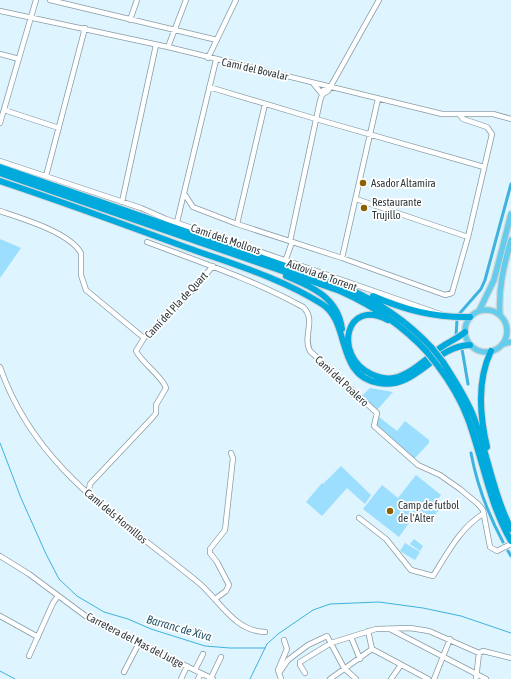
<svg xmlns="http://www.w3.org/2000/svg" width="511" height="679" viewBox="0 0 511 679" font-family="'Asap Condensed',sans-serif">
<style>
.green{fill:#9bdefd}
.lines{fill:none;stroke-linecap:round;stroke-linejoin:round}
.stream{stroke:#3fb2df;stroke-width:1}
.canal{stroke:#3fb2df;stroke-width:3}
.minor-casing{stroke:#889ca5;stroke-width:6}
.major-casing{stroke:#d5d7d8;stroke-width:8}
.highway-casing{stroke:#d5d7d8;stroke-width:8}
.minor{stroke:#fff;stroke-width:4.5}
.major{stroke:#66cceb;stroke-width:5.5}
.highway{stroke:#0ad;stroke-width:6}
.highway-bridge-casing{stroke:#d5d7d8;stroke-width:8;stroke-linecap:butt}
.highway-bridge{stroke:#0ad;stroke-width:6}
.poi-dot{fill:#8b6102;stroke:#fff;stroke-width:1.5}
.labels{text-anchor:middle;stroke-width:3.5;stroke-linejoin:round;paint-order:stroke}
.street-label{font-size:11px;fill:#2f383c;stroke:#fff}
.poi-label{font-size:11px;fill:#2f383c;stroke:#fff;text-anchor:start}
.water-label{font-size:12px;font-style:italic;fill:#28566a;stroke:#fff}
</style>
<rect width="100%" height="100%" fill="#def4fe"/>
<path class="green" d="M0,239L21,248L0,278Z
M370,388L393,392L376,411L361,397Z
M379,417L397,431L405,421L429,440V443L414,459L376,426Z
M341,466L371,495L365,504L347,488L322,516L306,502L322,483L323,484Z
M416,475L441,495L434,504L439,510L428,522L416,513L399,537L363,509L382,485L398,498Z
M414,539L423,546L420,551L410,544Z
M405,543L420,552L415,560L400,551Z"/>
<g class="lines">
<path class="stream" d="M0,443L21,498L46,554L59,579L77,596L104,612L128,619L151,629L205,646L230,648H265
M0,671L15,679
M250,679L267,644L278,634L313,610L330,604L379,602L423,608L461,616L511,633"/>
<path class="canal" d="M460,313L481,289L485,280L511,184
M456,336L457,320
M462,349L468,384
M471,453C477,485 488,514 503,542
M508,551L511,556"/>
<defs>
<path id="minor" d="M50,0L217,40
M0,11L168,47L442,114H493L511,119
M130,20L137,0
M168,47L186,0
M0,54L19,59
M208,58L236,0
M313,83L322,94
M209,87L316,119L484,167
M323,94L328,91L379,0
M4,110L59,128
M0,123L36,0
M0,161L141,208L166,219L440,314
M46,176L85,28
M185,195L193,207L237,224L342,258L445,295L452,293L468,237L492,134L487,127L463,119L459,114
M356,199L468,237
M122,202L156,45
M0,211C23,219 69,232 81,253V275L86,290L144,338
M177,222L216,60
M237,224L265,104
M290,241L320,101L325,86
M147,242C200,262 254,280 303,307C317,320 302,336 310,351L377,413L374,426L418,465L440,475L460,489L478,504L483,510L490,547L497,551L511,544
M342,258L378,99
M286,259L292,242
M0,367C35,469 120,518 199,583C220,601 234,631 265,632
M88,495L90,484L153,417L156,413V405L166,388C163,377 142,363 136,351L144,338L191,292L213,266
M359,518L386,539L411,570L433,576C447,554 460,528 483,514
M0,556L29,574L91,620L213,679
M215,599L226,591L229,585L217,562L210,553V549L225,530L233,458L231,453
M0,616L38,637
M390,629L486,679
M368,631L372,649
M351,637L360,659
M372,649L428,679
M479,653L483,651L511,658
M29,656L53,603L58,596
M195,670L203,654
M124,672L139,643
M279,673L288,660L308,645L327,636L344,668L356,679
M305,673L300,665V662L331,643L376,629L410,628L429,631L479,653
M211,678L221,657
M181,679L187,666
M198,679L201,673
M281,679L278,670L287,649L284,640
M330,679L372,649
M391,679L401,665
M434,679L450,639
M476,679L479,653"/>
<path id="major" d="M465 331a21 21 0 1 1 42 0a21 21 0 1 1-42 0Z
M479,311L494,280L511,214
M500,315C498,289 504,265 511,240
M503,344L511,342"/>
<path id="highway" d="M0,167L343,286C377,301 406,320 432,348
M0,173L340,291C374,306 402,325 427,352
M0,181C63,202 126,225 188,248C233,264 281,278 322,304C351,322 335,376 379,383C416,390 434,346 470,345
M286,276C313,287 338,298 342,329
M373,296C404,310 436,318 470,317
M388,320C345,297 333,356 371,374C378,377 386,380 394,378C411,374 426,359 440,348C448,342 457,339 465,332
M443,362C454,379 465,396 473,415C487,452 493,493 511,529
M438,366C450,382 461,400 468,419C483,460 489,503 511,541
M487,447C480,417 477,380 491,351"/>
</defs>
<use href="#minor" class="minor-casing"/>
<use href="#major" class="major-casing"/>
<use href="#highway" class="highway-casing"/>
<use href="#minor" class="minor"/>
<use href="#major" class="major"/>
<use href="#highway" class="highway"/>
<defs>
<path id="highway-bridge" d="M432,348L443,362
M427,352L438,366"/>
</defs>
<use href="#highway-bridge" class="highway-bridge-casing"/>
<use href="#highway-bridge" class="highway-bridge"/>
</g>
<g class="poi-dot">
<circle cx="363" cy="183" r="4"/>
<circle cx="364" cy="208" r="4"/>
<circle cx="390" cy="511" r="4"/>
</g>
<g class="labels">
<g class="street-label">
<text transform="translate(255 69) rotate(13)" y="4">Camí del Bovalar</text>
<text transform="translate(226 239) rotate(19)" y="4">Camí dels Mollons</text>
<text transform="translate(322 275) rotate(20)" y="4">Autovia de Torrent</text>
<text transform="translate(176 305) rotate(-47)" y="4">Camí del Pla de Quart</text>
<text transform="translate(342 381) rotate(43)" y="4">Camí del Poalero</text>
<text transform="translate(116 516) rotate(40)" y="4">Camí dels Hornillos</text>
<text transform="translate(135 640) rotate(27)" y="4">Carretera del Mas del Jutge</text>
</g>
<g class="poi-label">
<text x="371" y="187">Asador Altamira</text>
<text x="372" y="206">Restaurante<tspan x="372" dy="13">Trujillo</tspan></text>
<text x="398" y="509">Camp de futbol<tspan x="398" dy="13">de l'Alter</tspan></text>
</g>
<g class="water-label">
<text transform="translate(179 628) rotate(16)" y="4">Barranc de Xiva</text>
</g>
</g>
</svg>
